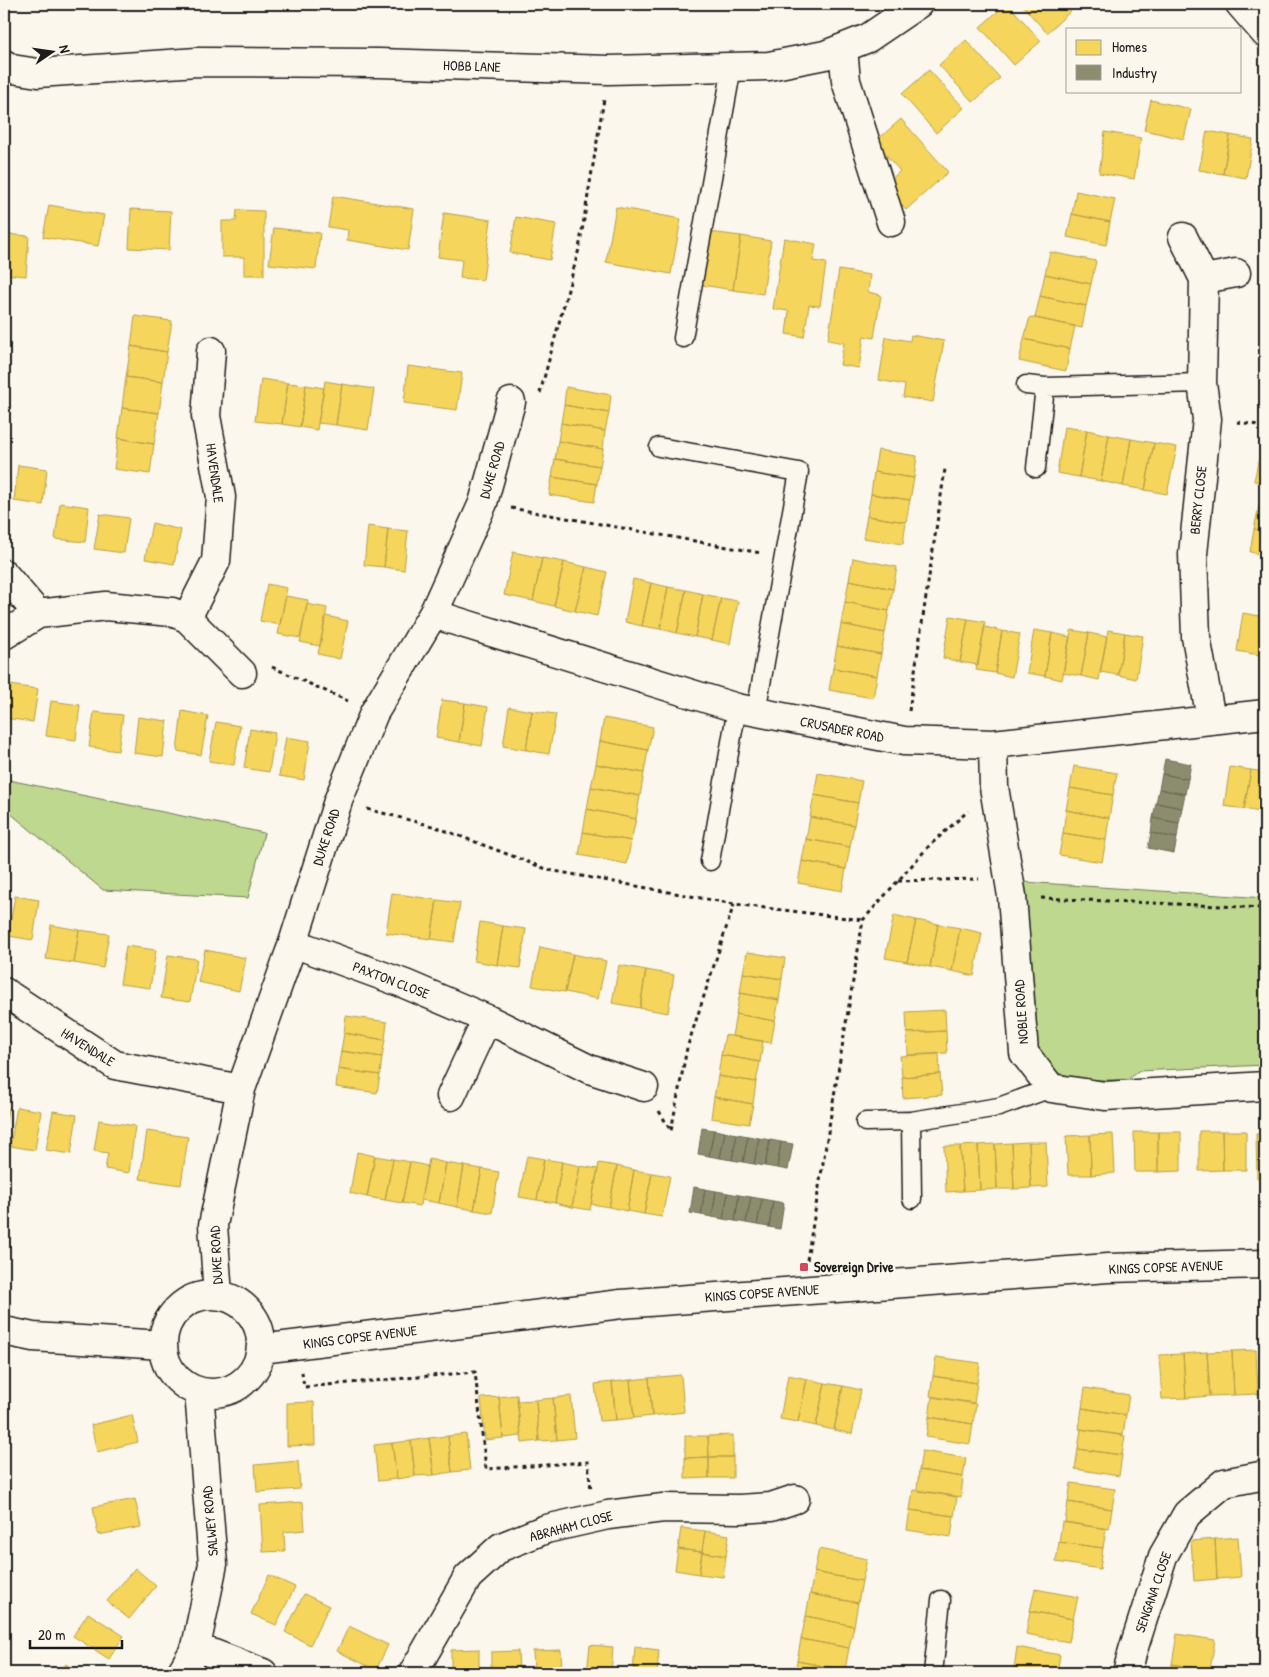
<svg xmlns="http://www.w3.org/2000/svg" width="1269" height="1677" viewBox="0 0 1269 1677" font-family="'Patrick Hand',sans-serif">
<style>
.green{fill:#bed88f;stroke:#6d7a56}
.homes{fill:#f6d55c;stroke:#b59e49}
.industry{fill:#8c8c6e;stroke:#6a6a55}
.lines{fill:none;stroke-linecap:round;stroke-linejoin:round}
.service-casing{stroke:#1c1c1c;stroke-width:21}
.minor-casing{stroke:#1c1c1c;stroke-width:31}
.tertiary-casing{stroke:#1c1c1c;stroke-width:31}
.path{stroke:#1c1c1c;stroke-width:3;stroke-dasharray:4 4;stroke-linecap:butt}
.service{stroke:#fbf7ec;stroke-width:18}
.minor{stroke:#fbf7ec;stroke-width:28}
.tertiary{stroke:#fbf7ec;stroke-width:28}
.poi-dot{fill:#d1495b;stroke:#fbf7ec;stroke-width:2}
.labels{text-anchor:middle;stroke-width:5;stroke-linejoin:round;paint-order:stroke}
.street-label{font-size:14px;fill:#1c1c1c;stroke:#fbf7ec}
.poi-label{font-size:14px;font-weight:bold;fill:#1c1c1c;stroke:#fbf7ec;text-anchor:start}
</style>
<rect width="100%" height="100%" fill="#fbf7ec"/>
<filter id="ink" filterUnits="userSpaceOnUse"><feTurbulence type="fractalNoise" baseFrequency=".02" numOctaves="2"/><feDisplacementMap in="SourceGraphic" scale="10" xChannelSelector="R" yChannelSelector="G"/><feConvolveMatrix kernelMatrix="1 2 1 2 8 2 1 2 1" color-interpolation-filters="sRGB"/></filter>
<g filter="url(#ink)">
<path class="green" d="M4,779L264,833L248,898L103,890L4,808Z
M1024,882L1265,898V1065L1138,1071L1128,1080H1081L1058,1073L1042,1063L1036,1048Z"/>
<path class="homes" d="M1006,4H1008L1041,41L1014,65L980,27Z
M1021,4H1070L1074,8L1047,33Z
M966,40L1000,78L973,102L939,65Z
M929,70L964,108L936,133L902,94Z
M1151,100L1191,109L1184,139L1144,130Z
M901,119L948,172L906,210L884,186L900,171L875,142Z
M1207,131L1230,135L1223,174L1199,170Z
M1105,132L1141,138L1134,179L1099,173Z
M1230,135L1253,139L1246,178L1223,174Z
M1076,191L1115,199L1110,222L1072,214Z
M333,196L414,209L408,250L347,240L348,230L328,227Z
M49,205L104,215L98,246L43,237Z
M616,207L681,219L671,274L606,262Z
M131,209L171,211L169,250L129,248Z
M237,210L264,211V275H244V257H222V221H236Z
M444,213L491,220L483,280L460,278L462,260L438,257Z
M1072,214L1110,222L1106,245L1067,237Z
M516,217L556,224L550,260L510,253Z
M274,228L320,233L316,269L269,264Z
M710,232L741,236L733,290L702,285Z
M4,234L29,236L26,276L4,274Z
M741,236L771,241L763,294L733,290Z
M784,238L816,244L813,261L826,263L820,306L809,305L804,337L786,334L789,311L773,309Z
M1050,252L1096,261L1091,284L1045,274Z
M839,270L870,275L868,292L881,295L874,338L864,336L859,368L840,365L844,343L828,340Z
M1045,274L1091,284L1086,306L1040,296Z
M1040,296L1086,306L1082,328L1035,318Z
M135,316L172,321L167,352L131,346Z
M1030,317L1075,326L1070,349L1024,339Z
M911,335L944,341L933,402L903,397L905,385L879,380L886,337L910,341Z
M1024,339L1070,349L1066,371L1019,361Z
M131,346L167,352L163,382L126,377Z
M408,366L462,373L457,410L404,403Z
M126,377L163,382L159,413L122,408Z
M261,379L288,383L282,424L255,421Z
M325,381L342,384L336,425L318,423Z
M288,383L306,385L300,427L282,424Z
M342,384L374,389L368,430L336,425Z
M306,385L324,388L317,430L300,427Z
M566,387L611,395L609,413L564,405Z
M564,405L609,413L605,431L561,423Z
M122,408L159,413L154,444L118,438Z
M561,423L605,431L603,449L558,441Z
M1064,427L1087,430L1079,477L1057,473Z
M1087,430L1109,435L1101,481L1079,477Z
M1109,435L1131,439L1123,486L1101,481Z
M1263,435H1265V459L1259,458Z
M118,438L154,444L150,474L114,469Z
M1131,439L1154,443L1145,490L1123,486Z
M558,441L603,449L600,466L555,459Z
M1154,443L1177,447L1167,494L1145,490Z
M878,450L917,456L914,478L874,472Z
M1259,458L1265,459V483L1254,481Z
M555,459L600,466L597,484L552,477Z
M18,465L47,469L43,505L14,501Z
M874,472L914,478L910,500L871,494Z
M552,477L597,484L594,502L549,495Z
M871,494L910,500L906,522L867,516Z
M60,503L89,507L85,542L55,539Z
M1259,506L1265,507V531L1254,529Z
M100,514L129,518L124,553L94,549Z
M867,516L906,522L903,544L863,538Z
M152,523L181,530L174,564L145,559Z
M368,526L388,529L384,567L364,565Z
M388,529L408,531L404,570L384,567Z
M1254,529L1265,531V555L1250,552Z
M513,552L542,558L533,601L504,595Z
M542,558L564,562L554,606L533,601Z
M853,558L897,567L893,589L849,580Z
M564,562L586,567L575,611L554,606Z
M586,567L607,572L597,616L575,611Z
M633,579L651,583L642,626L625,622Z
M849,580L893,589L889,611L845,602Z
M651,583L668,587L660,629L642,626Z
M267,584L287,588L280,625L260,621Z
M668,587L686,590L677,633L660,629Z
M686,590L703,594L695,637L677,633Z
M703,594L721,598L712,640L695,637Z
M286,596L308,600L300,638L278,634Z
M721,598L738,601L730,644L712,640Z
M845,602L889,611L885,633L841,624Z
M307,604L327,608L320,646L300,642Z
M1243,613L1265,617V656L1237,651Z
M326,616L348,621L340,659L318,654Z
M950,616L968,619L960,662L943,658Z
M968,619L985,622L978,665L960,662Z
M841,624L885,633L881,654L837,646Z
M985,627L1002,631L995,673L976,670Z
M1034,630L1052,633L1045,676L1027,673Z
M1071,630L1089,633L1081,676L1063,673Z
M1108,630L1125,633L1118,675L1100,672Z
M1002,631L1020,634L1012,677L995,673Z
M1052,633L1070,637L1062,680L1045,676Z
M1089,633L1107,637L1099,680L1081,676Z
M1125,633L1143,636L1136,679L1118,675Z
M837,646L881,654L877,676L833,668Z
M833,668L877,676L873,698L829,690Z
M4,684L9,685L4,717Z
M9,685L38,689L33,722L4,718Z
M442,700L465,703L459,742L436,738Z
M51,701L80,705L76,740L46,736Z
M465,703L488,707L482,746L459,742Z
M509,707L532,711L526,750L503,746Z
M182,711L208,716L201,755L177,751Z
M532,711L556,714L549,754L526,750Z
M94,712L123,715L118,751L89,747Z
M138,717L167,721L163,757L134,753Z
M604,718L653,727L648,750L600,741Z
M216,722L240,726L234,765L209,761Z
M250,729L275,733L269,772L244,768Z
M286,737L310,741L304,780L279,776Z
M600,741L648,750L644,773L596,764Z
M596,764L644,773L640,796L591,787Z
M1074,766L1117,773L1113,795L1070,788Z
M1230,767L1251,770L1244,809L1224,806Z
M1251,770L1265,772V813L1244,809Z
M818,773L862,781L858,803L814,795Z
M591,787L640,796L636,819L587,809Z
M1070,788L1113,795L1109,818L1066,810Z
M814,795L858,803L854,825L810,817Z
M587,809L636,819L631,841L583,832Z
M1066,810L1109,818L1106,840L1063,833Z
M810,817L854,825L850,847L806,839Z
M583,832L631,841L627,864L579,855Z
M1063,833L1106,840L1102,862L1059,855Z
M806,839L850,847L846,869L802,861Z
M802,861L846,869L842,891L798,883Z
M4,865L10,866L4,905Z
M392,893L437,900L431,939L386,933Z
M15,896L39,900L33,940L8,936Z
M437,900L460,903L454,942L431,939Z
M894,915L916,920L907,962L885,958Z
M916,920L938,924L930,967L907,962Z
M480,922L503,926L497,965L474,961Z
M938,924L960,928L952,971L930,967Z
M51,925L79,930L74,963L46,959Z
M503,926L526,929L520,968L497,965Z
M960,928L982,933L974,976L952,971Z
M79,930L109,934L103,968L74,963Z
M126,946L156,950L150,988L120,984Z
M540,947L573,954L565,992L532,986Z
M205,950L246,958L239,991L198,982Z
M747,952L785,958L782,979L743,973Z
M573,954L606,961L598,999L565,992Z
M168,955L197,959L190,1002L161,998Z
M619,965L646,970L640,1008L612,1003Z
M646,970L674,975L668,1013L640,1008Z
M743,973L782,979L779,1000L740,993Z
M740,993L779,1000L775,1021L736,1014Z
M945,1010L946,1031L907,1033L906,1012Z
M736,1014L775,1021L771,1043L732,1036Z
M346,1016L387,1022L385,1040L344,1033Z
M946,1031L947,1053L908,1055L907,1033Z
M344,1033L385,1040L382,1057L341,1051Z
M725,1035L763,1041L760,1062L721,1055Z
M341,1051L382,1057L380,1075L338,1069Z
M939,1054L940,1074L902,1077L900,1056Z
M721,1055L760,1062L756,1082L718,1076Z
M338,1069L380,1075L377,1093L336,1087Z
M940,1074L942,1095L903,1098L902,1077Z
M718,1076L756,1082L753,1104L714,1097Z
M714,1097L753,1104L749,1124L711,1118Z
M4,1107L8,1108L4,1137Z
M17,1107L41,1111L35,1150L10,1146Z
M53,1111L77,1115L71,1154L46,1150Z
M99,1120L135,1126L129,1173L105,1169L108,1153L94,1151Z
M147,1131L188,1137L181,1185L140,1179Z
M1199,1131H1222L1223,1170L1199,1171Z
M1222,1131H1246V1170H1223Z
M1134,1132H1158V1172H1135Z
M1158,1132H1181V1171L1158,1172Z
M1113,1134L1115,1173L1091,1175L1090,1135Z
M1256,1134H1265V1178H1257Z
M1090,1135L1091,1175H1068L1066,1136Z
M1029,1142L1031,1188L1014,1189L1012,1143Z
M1029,1142H1046L1048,1187L1031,1188Z
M1012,1143L1014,1189H997L995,1144Z
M995,1144L997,1189L980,1190L978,1145Z
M978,1145L980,1190L963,1191L960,1146Z
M944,1146H960L963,1191L946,1192Z
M357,1152L375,1156L367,1197L350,1193Z
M375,1156L393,1159L385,1200L367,1197Z
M527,1156L544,1159L537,1200L519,1197Z
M393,1159L410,1162L402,1203L385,1200Z
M429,1159L446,1163L439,1203L421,1200Z
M544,1159L562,1162L555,1203L537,1200Z
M410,1162L427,1166L420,1206L402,1203Z
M562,1162L580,1166L572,1207L555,1203Z
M446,1163L464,1166L457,1207L439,1203Z
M599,1163L617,1166L609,1207L591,1204Z
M464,1166L482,1169L474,1210L457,1207Z
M580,1166L598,1169L590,1210L572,1207Z
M617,1166L634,1170L627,1211L609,1207Z
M482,1169L499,1172L492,1213L474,1210Z
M634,1170L652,1173L644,1214L627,1211Z
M652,1173L670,1176L662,1217L644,1214Z
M1256,1350L1258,1394L1234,1395L1232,1351Z
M1232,1351L1234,1395L1210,1396L1207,1352Z
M1207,1352L1210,1396L1186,1398L1183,1354Z
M1183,1354L1186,1398L1162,1399L1159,1355Z
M936,1357L980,1363L977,1383L933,1376Z
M681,1375L684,1412L652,1416L649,1378Z
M788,1375L807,1379L798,1422L780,1419Z
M933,1376L977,1383L974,1403L930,1396Z
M649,1378L652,1416L634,1418L630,1380Z
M807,1379L825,1383L816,1426L798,1422Z
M630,1380L634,1418L616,1420L612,1382Z
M612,1382L616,1420L599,1421L595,1384Z
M825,1383L843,1386L834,1430L816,1426Z
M843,1386L861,1390L852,1434L834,1430Z
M1085,1388L1129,1395L1126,1415L1082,1408Z
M517,1395L521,1436L503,1438L499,1397Z
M571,1396L575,1438L557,1440L553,1398Z
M499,1397L503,1438L485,1440L481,1398Z
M932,1397L976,1404L973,1424L929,1417Z
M553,1398L557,1440L539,1441L536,1400Z
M536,1400L539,1441L522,1443L517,1401Z
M314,1402L315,1445L287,1446V1403Z
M1082,1408L1126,1415L1123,1435L1079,1429Z
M132,1415L138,1442L97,1452L91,1425Z
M929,1417L973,1424L970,1444L926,1437Z
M1081,1429L1125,1436L1122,1455L1078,1449Z
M466,1434L470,1470L452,1472L448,1436Z
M733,1435V1457H709L708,1436Z
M448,1436L452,1472L434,1475L429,1438Z
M685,1436H708L709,1457L685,1458Z
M429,1438L434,1475L415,1476L411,1441Z
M411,1441L415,1476L397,1479L392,1443Z
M392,1443L397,1479L378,1481L374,1445Z
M1078,1449L1122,1455L1119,1476L1075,1469Z
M922,1451L966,1458L963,1477L919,1470Z
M709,1457H733V1478H709Z
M709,1457V1478L685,1479V1458Z
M298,1461L300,1489L257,1492L255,1465Z
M919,1470L963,1477L961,1497L917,1490Z
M1071,1483L1115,1489L1112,1509L1068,1502Z
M913,1490L957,1497L954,1516L910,1510Z
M135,1499L141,1527L98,1535L93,1507Z
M303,1502L305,1530L284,1532L285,1551L263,1552L260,1505Z
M1068,1502L1112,1509L1109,1529L1065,1522Z
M910,1510L954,1516L951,1537L907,1530Z
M1062,1522L1106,1529L1103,1548L1059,1542Z
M681,1528L705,1531L702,1552L678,1549Z
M705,1531L729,1535L726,1556L702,1552Z
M1238,1537L1241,1577L1217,1579L1215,1539Z
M1215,1539L1217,1579L1194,1581L1191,1541Z
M1059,1542L1103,1548L1100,1569L1056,1562Z
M678,1549L702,1552L699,1574L675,1570Z
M819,1549L867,1559L862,1581L814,1572Z
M702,1552L726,1556L723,1577L699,1574Z
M135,1568L156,1586L129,1619L107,1601Z
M814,1572L862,1581L858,1603L810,1594Z
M269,1575L295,1587L276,1625L251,1614Z
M1035,1589L1078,1597L1073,1619L1030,1611Z
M304,1594L329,1606L310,1645L285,1632Z
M810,1594L858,1603L854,1626L806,1616Z
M1030,1611L1073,1619L1069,1642L1026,1634Z
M88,1613L124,1636L109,1659L73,1636Z
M806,1616L854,1626L849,1648L801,1639Z
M349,1626L388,1645L376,1670L337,1651Z
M1177,1634L1215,1640L1210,1670L1172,1664Z
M801,1639L849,1648L845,1670L797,1661Z
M590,1645L613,1647L611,1673H587Z
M635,1647L659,1650L657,1673H633Z
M1017,1647L1060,1655L1057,1673H1033L1014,1669Z
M479,1649V1673H451V1650Z
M561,1650L562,1673H534L533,1651Z
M518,1651L519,1673H491V1652Z
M797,1661L845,1670L844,1673H795Z
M66,1664L77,1673H59Z
M1172,1664L1210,1670L1209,1673H1171Z"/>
<path class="industry" d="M1165,759L1191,764L1188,779L1162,774Z
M1162,774L1188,779L1185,794L1159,789Z
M1159,789L1185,794L1182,808L1156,803Z
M1156,803L1182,808L1179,823L1153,818Z
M1153,818L1179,823L1177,838L1151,833Z
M1151,833L1177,838L1174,853L1148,848Z
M702,1128L714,1130L709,1156L698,1154Z
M714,1130L725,1132L720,1158L709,1156Z
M725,1132L737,1134L732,1160L720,1158Z
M737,1134L748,1136L743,1162L732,1160Z
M748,1136L759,1138L754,1164L743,1162Z
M759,1138L770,1140L765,1166L754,1164Z
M770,1140L781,1142L777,1168L765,1166Z
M781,1142L793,1144L788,1170L777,1168Z
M694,1187L705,1189L701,1215L690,1213Z
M705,1189L716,1191L712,1217L701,1215Z
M716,1191L728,1193L723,1219L712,1217Z
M728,1193L739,1195L735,1221L723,1219Z
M739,1195L751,1197L746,1223L735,1221Z
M751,1197L762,1199L757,1225L746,1223Z
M762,1199L773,1201L769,1227L757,1225Z
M773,1201L784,1203L780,1229L769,1227Z"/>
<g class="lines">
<defs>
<path id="service" d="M683,338L732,67
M1026,385L1045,387L1202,383
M659,447L799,472L756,712
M1036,468L1045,387
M710,861L737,708
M911,1121L912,1199
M865,1122L911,1121L999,1107L1051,1088
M933,1673L941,1600"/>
<path id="minor" d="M1240,4L1265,33
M843,48L846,81L891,222
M4,64L12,69L38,73L197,62L379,63L609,70L769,66L825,55L868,38L918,4
M1183,237L1204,279L1202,383L1207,419L1193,554L1196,637L1211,719
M1204,279L1236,273
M4,574L38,614
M433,614L737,708L904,741L993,744L1265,714
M187,618L242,673
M4,635L38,614L106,606L172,612L187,618L216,561L221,497L206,416L211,351
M993,744L994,787L1012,896L1024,1053L1051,1088L1105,1096L1265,1086
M293,943L405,984L487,1019L589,1069L644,1087
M4,992L115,1065L241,1089
M451,1096L487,1019
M218,1295L213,1225L241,1089L293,943L338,801L374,713L433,614L483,503L511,402
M196,1647L263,1673
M181,1673L196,1647L213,1564L199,1392
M413,1673L468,1577L501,1547L546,1529L608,1515L663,1508L740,1509L771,1507L795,1499
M1127,1673L1133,1650L1163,1556L1187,1514L1224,1483L1265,1475"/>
<path id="tertiary" d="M163 1344a49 49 0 1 1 98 0a49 49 0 1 1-98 0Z
M4,1331L33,1337L163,1345
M261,1349L621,1304L1108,1268L1265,1264"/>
</defs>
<use href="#service" class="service-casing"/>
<use href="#minor" class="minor-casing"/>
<use href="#tertiary" class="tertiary-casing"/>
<path class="path" d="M540,393L579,249L604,99
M1237,422L1265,426
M511,508L761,553
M272,667L348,701
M909,711L945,469
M367,809L436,827L549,870L734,904L863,920
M898,881L979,879
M1041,898L1265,908
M659,1111L671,1131L687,1048L734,904
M807,1260L863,920L929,846L968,811
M302,1372L304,1387L475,1372L486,1469L588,1462L591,1490"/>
<use href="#service" class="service"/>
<use href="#minor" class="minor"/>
<use href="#tertiary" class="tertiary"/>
</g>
</g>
<rect class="poi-dot" x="799" y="1262" width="10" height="10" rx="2.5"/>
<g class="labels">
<g class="street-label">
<text transform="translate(472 66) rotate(2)" y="5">HOBB LANE</text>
<text transform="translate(492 470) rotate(-74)" y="5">DUKE ROAD</text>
<text transform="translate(215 473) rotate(82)" y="5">HAVENDALE</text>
<text transform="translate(1198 500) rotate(-84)" y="5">BERRY CLOSE</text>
<text transform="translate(842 729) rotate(11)" y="5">CRUSADER ROAD</text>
<text transform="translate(326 837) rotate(-72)" y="5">DUKE ROAD</text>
<text transform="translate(391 980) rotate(21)" y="5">PAXTON CLOSE</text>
<text transform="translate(1021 1012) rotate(-94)" y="5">NOBLE ROAD</text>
<text transform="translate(88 1047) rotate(32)" y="5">HAVENDALE</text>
<text transform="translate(216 1255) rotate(-93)" y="5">DUKE ROAD</text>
<text transform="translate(1166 1267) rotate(-2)" y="5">KINGS COPSE AVENUE</text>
<text transform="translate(762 1293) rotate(-4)" y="5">KINGS COPSE AVENUE</text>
<text transform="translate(360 1337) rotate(-7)" y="5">KINGS COPSE AVENUE</text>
<text transform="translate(210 1521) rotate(-95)" y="5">SALWEY ROAD</text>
<text transform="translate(571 1526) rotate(-15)" y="5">ABRAHAM CLOSE</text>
<text transform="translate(1153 1592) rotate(-71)" y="5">SENGANA CLOSE</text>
</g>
<g class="poi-label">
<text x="814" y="1272">Sovereign Drive</text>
</g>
</g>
<rect width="1269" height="1677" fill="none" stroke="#fbf7ec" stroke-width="20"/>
<rect x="10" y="10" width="1249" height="1657" fill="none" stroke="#1c1c1c" stroke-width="2" filter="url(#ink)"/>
<rect x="1066" y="28" width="175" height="65" fill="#fbf7ec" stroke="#a29f99"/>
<rect x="1076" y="40" width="25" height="15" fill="#f6d55c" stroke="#a29f99"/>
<text x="1112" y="52" font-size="15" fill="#1c1c1c">Homes</text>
<rect x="1076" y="65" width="25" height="15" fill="#8c8c6e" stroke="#a29f99"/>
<text x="1112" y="78" font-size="15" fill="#1c1c1c">Industry</text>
<g transform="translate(52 52) rotate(77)" stroke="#fbf7ec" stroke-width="4" paint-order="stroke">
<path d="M0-4L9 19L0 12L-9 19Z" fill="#1c1c1c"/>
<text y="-8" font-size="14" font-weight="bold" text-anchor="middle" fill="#1c1c1c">N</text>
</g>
<path d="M30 1640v8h92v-8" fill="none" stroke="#1c1c1c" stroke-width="2.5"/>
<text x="38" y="1640" font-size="15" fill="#1c1c1c" stroke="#fbf7ec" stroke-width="4" paint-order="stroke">20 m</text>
</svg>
